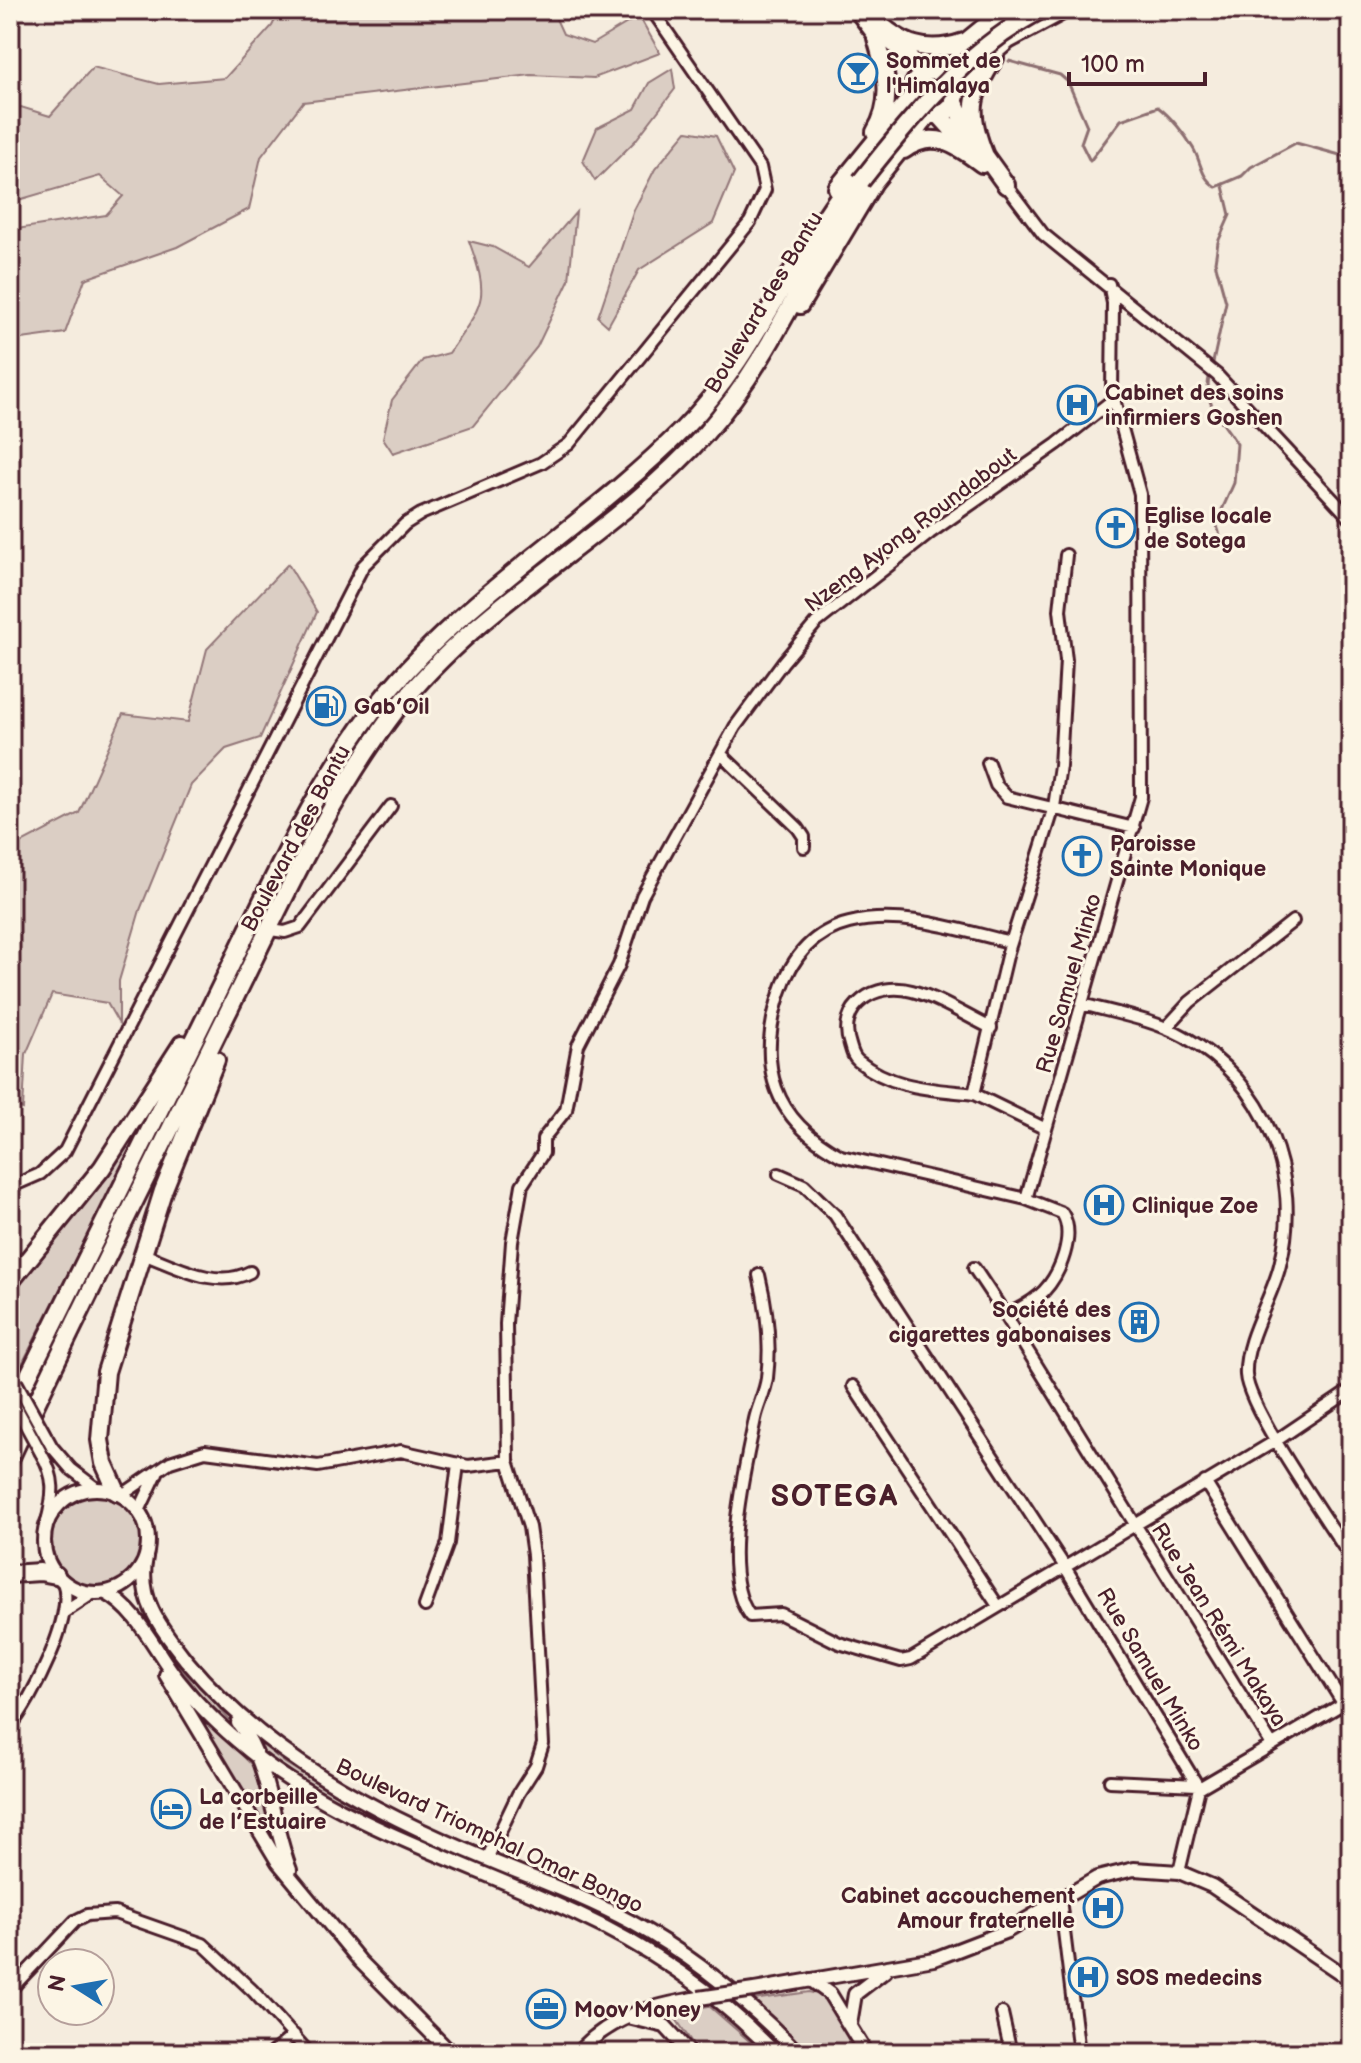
<svg xmlns="http://www.w3.org/2000/svg" width="1361" height="2063" viewBox="0 0 1361 2063" font-family="'Balsamiq Sans',sans-serif">
<style>
.green{fill:#dbcec4;stroke:#927678;stroke-width:2}
.lines{fill:none;stroke-linecap:round;stroke-linejoin:round}
.stream{stroke:#8c6e70;stroke-width:3}
.minor-casing{stroke:#4a1f2b;stroke-width:16}
.major-casing{stroke:#4a1f2b;stroke-width:18}
.highway-casing{stroke:#4a1f2b;stroke-width:22}
.minor{stroke:#fcf5e5;stroke-width:10}
.major{stroke:#fcf5e5;stroke-width:12}
.highway{stroke:#fcf5e5;stroke-width:16}
.minor-bridge-casing{stroke:#4a1f2b;stroke-width:16;stroke-linecap:butt}
.major-bridge-casing{stroke:#4a1f2b;stroke-width:18;stroke-linecap:butt}
.highway-bridge-casing{stroke:#4a1f2b;stroke-width:22;stroke-linecap:butt}
.minor-bridge{stroke:#fcf5e5;stroke-width:10}
.major-bridge{stroke:#fcf5e5;stroke-width:12}
.highway-bridge{stroke:#fcf5e5;stroke-width:16}
.labels{text-anchor:middle;stroke-width:6;stroke-linejoin:round;paint-order:stroke}
.poi-label{font-size:22px;font-weight:bold;fill:#4a1f2b;stroke:#fcf5e5;text-anchor:start}
.street-label{font-size:22px;fill:#4a1f2b;stroke:#fcf5e5}
.district-label{font-size:30px;font-weight:bold;letter-spacing:2px;fill:#4a1f2b;stroke:#fcf5e5}
</style>
<rect width="100%" height="100%" fill="#f5ecde"/>
<filter id="ink" filterUnits="userSpaceOnUse"><feTurbulence type="fractalNoise" baseFrequency=".0125" numOctaves="2"/><feDisplacementMap in="SourceGraphic" scale="16" xChannelSelector="R" yChannelSelector="G"/><feConvolveMatrix kernelMatrix="1 2 1 2 8 2 1 2 1" color-interpolation-filters="sRGB"/></filter>
<g filter="url(#ink)">
<path class="green" d="M280,10H552L563,34L592,44L639,16L660,53L594,78L531,75L303,102L261,157L249,209L177,247L85,279L65,333L15,340L10,328V230L106,215L123,196L100,176L15,201L10,198V114L21,107L50,116L93,67L159,84L225,78L272,26Z
M672,69L675,89L635,141L595,181L583,161L597,128L635,109L649,83Z
M687,131L716,136L734,173L713,223L639,270L608,326L598,317L634,210L655,169Z
M576,212L569,280L537,347L473,426L393,453L383,438L392,400L423,360L449,353C483,303 491,301 469,241L493,247L529,267Z
M789,286L792,289L716,413L655,475L455,635L376,729L30,1403L25,1394L328,789L376,716L438,645L643,476Z
M288,564L317,612L260,738L226,749L191,785L140,910L119,981V1024L107,1003L52,994L26,1054L23,1109L10,1104V849L79,813L123,714L188,722L207,649Z
M167,1078L18,1372L10,1359V1292L62,1230Z
M52 1541a45 45 0 1 1 90 0a45 45 0 1 1-90 0Z
M158,1635L241,1734L199,1693Z
M194,1708L253,1766L277,1848L274,1847Z
M256,1740L285,1763L354,1806C332,1803 261,1761 256,1740Z
M809,1992L825,1996L860,2053H809L753,2000Z
M709,2006L763,2053H699L674,2016L680,2010Z"/>
<g class="lines">
<path class="stream" d="M1009,61L1060,75L1068,82L1087,126L1081,143L1090,161L1121,120L1158,107C1171,117 1185,134 1193,148C1202,163 1200,177 1216,187L1242,176L1251,167L1296,143L1351,158
M1212,367L1226,302L1215,262L1218,242L1230,215L1223,186
M1210,374C1201,404 1222,419 1237,444L1234,483L1216,523L1225,551"/>
<defs>
<path id="minor" d="M1006,185L1043,234L1217,375L1351,519
M1109,284L1113,303L1112,392L1140,494L1141,797L1026,1199L1062,1213C1076,1235 1060,1274 1044,1291C1034,1302 1018,1309 1006,1316L1272,1745
M722,755L798,828L804,837V847
M988,763L996,785L1007,797L1134,828
M270,930L285,932L300,927L391,806
M1010,942C959,930 902,910 849,923C812,932 791,959 780,993C756,1065 773,1120 841,1156L1026,1199
M1082,1004C1115,1013 1155,1020 1185,1037C1266,1083 1303,1175 1280,1265C1272,1299 1244,1339 1246,1375C1248,1409 1329,1523 1351,1558
M1166,1028L1190,1002L1293,921
M974,1094L1008,952L1054,807L1060,766L1066,660L1060,610L1066,555
M974,1094C932,1089 893,1089 858,1061C853,1057 852,1052 850,1045C836,1006 876,981 912,991C939,998 966,1016 991,1028
M974,1094L1046,1129
M10,1187L40,1174L65,1151L363,566L405,524L421,514L541,463L569,444L750,222L765,190L760,167L652,10
M143,1254C176,1266 216,1290 250,1272
M974,1268L1006,1316
M759,1275C767,1308 771,1344 767,1378C765,1393 758,1405 755,1419C745,1469 718,1573 750,1616L781,1614L839,1643L901,1661L911,1659L1065,1567L835,1215L804,1185L779,1174
M853,1386L998,1606
M52,1447L71,1469L96,1488
M41,1453C56,1478 54,1494 47,1522
M508,1461L506,1324L512,1242L522,1185L543,1153V1139L566,1110L578,1045L619,965L642,896L735,727L783,662L816,623L930,533L1057,444L1114,399
M1205,1482L1351,1716
M122,1495L170,1462L205,1451L318,1466L401,1451L468,1466L508,1461L529,1527L533,1555L543,1744L536,1766L518,1794L487,1859
M139,1511L157,1473
M425,1606L448,1543L458,1464
M66,1611L92,1594
M10,1727C32,1699 76,1615 63,1582
M1110,1781L1197,1785
M1199,1788L1351,1699
M1179,1872L1199,1788L1065,1567L1277,1440L1351,1390
M1060,1899L1079,2053
M10,1990L75,1921L87,1915L115,1913L203,1944L253,1991L309,2053
M1002,2013L1011,2053
M272,2053L294,2035"/>
<path id="major" d="M855,10L876,38
M44 1541a52 52 0 1 1 104 0a52 52 0 1 1-104 0Z
M146,1557C137,1600 161,1628 186,1660C266,1756 373,1812 487,1859C535,1879 585,1897 631,1922C693,1956 749,2002 798,2053
M106,1593C139,1611 155,1651 178,1680C202,1710 231,1737 261,1760C355,1831 472,1864 577,1914C651,1948 718,1994 775,2053
M166,1675L278,1862L360,1961L451,2053
M238,1723C267,1756 273,1826 290,1870
M811,1980L830,1994L866,2053
M754,1990L934,1959L1007,1931L1097,1878L1134,1869L1179,1872L1212,1886L1351,1980
M628,2017L665,2026L690,2053
M850,2024L855,1994L885,1971
M578,2053C610,2016 653,2006 699,1998"/>
<path id="highway" d="M873,18C902,45 926,55 964,42
M888,38L924,73
M957,49L1005,10
M912 93a22 22 0 1 1 44 0a22 22 0 1 1-44 0Z
M955,86L1008,40L1064,10
M954,100L967,131L1006,185
M939,115L967,146
M875,132C894,101 886,71 876,38
M904,150C933,128 957,145 982,164
M985,156C968,114 969,96 995,58
M837,188L912,96
M800,305L874,182L929,114
M10,1282L102,1168L182,1044
M10,1413C77,1277 144,1142 211,1006C260,907 305,802 371,713C457,599 584,529 683,429C754,358 789,262 848,184
M10,1459C77,1315 149,1173 219,1030C273,922 323,806 397,709C483,599 613,537 705,434C771,360 809,263 861,181
M117,1492L104,1463L100,1440L106,1372L163,1191L216,1060
M10,1574L40,1572L56,1575"/>
</defs>
<use href="#minor" class="minor-casing"/>
<use href="#major" class="major-casing"/>
<use href="#highway" class="highway-casing"/>
<use href="#minor" class="minor"/>
<use href="#major" class="major"/>
<use href="#highway" class="highway"/>
<defs>
<path id="minor-bridge" d="M16,1382L52,1447
M10,1396L41,1453"/>
<path id="major-bridge" d="M699,1998L754,1990"/>
<path id="highway-bridge" d="M861,181C912,116 967,49 1041,10"/>
</defs>
<use href="#minor-bridge" class="minor-bridge-casing"/>
<use href="#major-bridge" class="major-bridge-casing"/>
<use href="#highway-bridge" class="highway-bridge-casing"/>
<use href="#minor-bridge" class="minor-bridge"/>
<use href="#major-bridge" class="major-bridge"/>
<use href="#highway-bridge" class="highway-bridge"/>
</g>
</g>
<defs>
<symbol id="bar-ring" viewBox="-11 -11 22 22"><circle r="9.5" fill="#fcf5e5" stroke="#1f6fb2" stroke-width="1.5"/><path d="M-6-5H6L.8 .8V4.5H3.5V6h-7V4.5H-.8V.8Z" fill="#1f6fb2"/></symbol>
<symbol id="hospital-ring" viewBox="-11 -11 22 22"><circle r="9.5" fill="#fcf5e5" stroke="#1f6fb2" stroke-width="1.5"/><path d="M-5-5h3v3.5h4V-5h3V5h-3V1.5h-4V5h-3Z" fill="#1f6fb2"/></symbol>
<symbol id="church-ring" viewBox="-11 -11 22 22"><circle r="9.5" fill="#fcf5e5" stroke="#1f6fb2" stroke-width="1.5"/><path d="M-1.2-6h2.4v3.5h3.3v2.4h-3.3V6h-2.4V-.1h-3.3v-2.4h3.3Z" fill="#1f6fb2"/></symbol>
<symbol id="fuel-ring" viewBox="-11 -11 22 22"><circle r="9.5" fill="#fcf5e5" stroke="#1f6fb2" stroke-width="1.5"/><path d="M-5.5-6h7V0h2V4h1.3V-2.5L3-4.5l.8-.8L6-3V5H2.5V1h-1V6h-7ZM-4.2-4.7v3.2H.2V-4.7Z" fill="#1f6fb2"/></symbol>
<symbol id="building-ring" viewBox="-11 -11 22 22"><circle r="9.5" fill="#fcf5e5" stroke="#1f6fb2" stroke-width="1.5"/><path d="M-4-6H4V6H1V3H-1V6H-4ZM-2.5-4.3h1.7v1.8h-1.7ZM.8-4.3h1.7v1.8H.8ZM-2.5-1h1.7V.8h-1.7ZM.8-1h1.7V.8H.8Z" fill="#1f6fb2"/></symbol>
<symbol id="hotel-ring" viewBox="-11 -11 22 22"><circle r="9.5" fill="#fcf5e5" stroke="#1f6fb2" stroke-width="1.5"/><path d="M-6-4.5h1.5V1H6V5H4.5V3h-9V5H-6ZM-4 0a1.8 1.8 0 1 1 3.6 0ZM.5 0V-2.5h3Q6-2.5 6 0Z" fill="#1f6fb2"/></symbol>
<symbol id="office-ring" viewBox="-11 -11 22 22"><circle r="9.5" fill="#fcf5e5" stroke="#1f6fb2" stroke-width="1.5"/><path d="M-6-3h4V-5.5h4V-3h4V5H-6ZM-1-4.5V-3h2v-1.5ZM-6 0V1H6V0Z" fill="#1f6fb2"/></symbol>
</defs>
<g fill-rule="evenodd">
<use href="#bar-ring" x="836" y="51" width="44" height="44"/>
<use href="#hospital-ring" x="1055" y="383" width="44" height="44"/>
<use href="#church-ring" x="1094" y="506" width="44" height="44"/>
<use href="#fuel-ring" x="304" y="684" width="44" height="44"/>
<use href="#church-ring" x="1060" y="834" width="44" height="44"/>
<use href="#hospital-ring" x="1082" y="1183" width="44" height="44"/>
<use href="#building-ring" x="1117" y="1300" width="44" height="44"/>
<use href="#hotel-ring" x="149" y="1787" width="44" height="44"/>
<use href="#hospital-ring" x="1081" y="1886" width="44" height="44"/>
<use href="#hospital-ring" x="1066" y="1955" width="44" height="44"/>
<use href="#office-ring" x="524" y="1987" width="44" height="44"/>
</g>
<g class="labels">
<g class="poi-label">
<text x="886" y="68">Sommet de<tspan x="886" dy="25">l'Himalaya</tspan></text>
<text x="1105" y="400">Cabinet des soins<tspan x="1105" dy="25">infirmiers Goshen</tspan></text>
<text x="1144" y="523">Eglise locale<tspan x="1144" dy="25">de Sotega</tspan></text>
<text x="354" y="714">Gab’Oil</text>
<text x="1110" y="851">Paroisse<tspan x="1110" dy="25">Sainte Monique</tspan></text>
<text x="1132" y="1213">Clinique Zoe</text>
<text x="1111" y="1317" text-anchor="end">Société des<tspan x="1111" dy="25">cigarettes gabonaises</tspan></text>
<text x="199" y="1804">La corbeille<tspan x="199" dy="25">de l’Estuaire</tspan></text>
<text x="1075" y="1903" text-anchor="end">Cabinet accouchement<tspan x="1075" dy="25">Amour fraternelle</tspan></text>
<text x="1116" y="1985">SOS medecins</text>
<text x="574" y="2017">Moov Money</text>
</g>
<g class="street-label">
<text transform="translate(763 302) rotate(-59)" y="8">Boulevard des Bantu</text>
<text transform="translate(910 529) rotate(-37)" y="8">Nzeng Ayong Roundabout</text>
<text transform="translate(295 838) rotate(-62)" y="8">Boulevard des Bantu</text>
<text transform="translate(1068 983) rotate(-74)" y="8">Rue Samuel Minko</text>
<text transform="translate(1220 1624) rotate(58)" y="8">Rue Jean Rémi Makaya</text>
<text transform="translate(1151 1669) rotate(59)" y="8">Rue Samuel Minko</text>
<text transform="translate(490 1835) rotate(25)" y="8">Boulevard Triomphal Omar Bongo</text>
</g>
<g class="district-label">
<text x="835" y="1506">SOTEGA</text>
</g>
</g>
<rect width="1361" height="2063" fill="none" stroke="#fcf5e5" stroke-width="40"/>
<rect x="20" y="20" width="1321" height="2023" fill="none" stroke="#4a1f2b" stroke-width="3" filter="url(#ink)"/>
<g transform="translate(76 1987) rotate(281)"><circle r="38" fill="#fcf5e5" stroke="#b59f9b" stroke-width="2"/>
<path d="M0-6L14 30L0 20L-14 30Z" fill="#1f6fb2"/>
<text y="-12" font-size="22" font-weight="bold" text-anchor="middle" fill="#4a1f2b">N</text>
</g>
<path d="M1069 72v12h136v-12" fill="none" stroke="#4a1f2b" stroke-width="4"/>
<text x="1081" y="72" font-size="24" fill="#4a1f2b" stroke="#fcf5e5" stroke-width="6" paint-order="stroke">100 m</text>
</svg>
